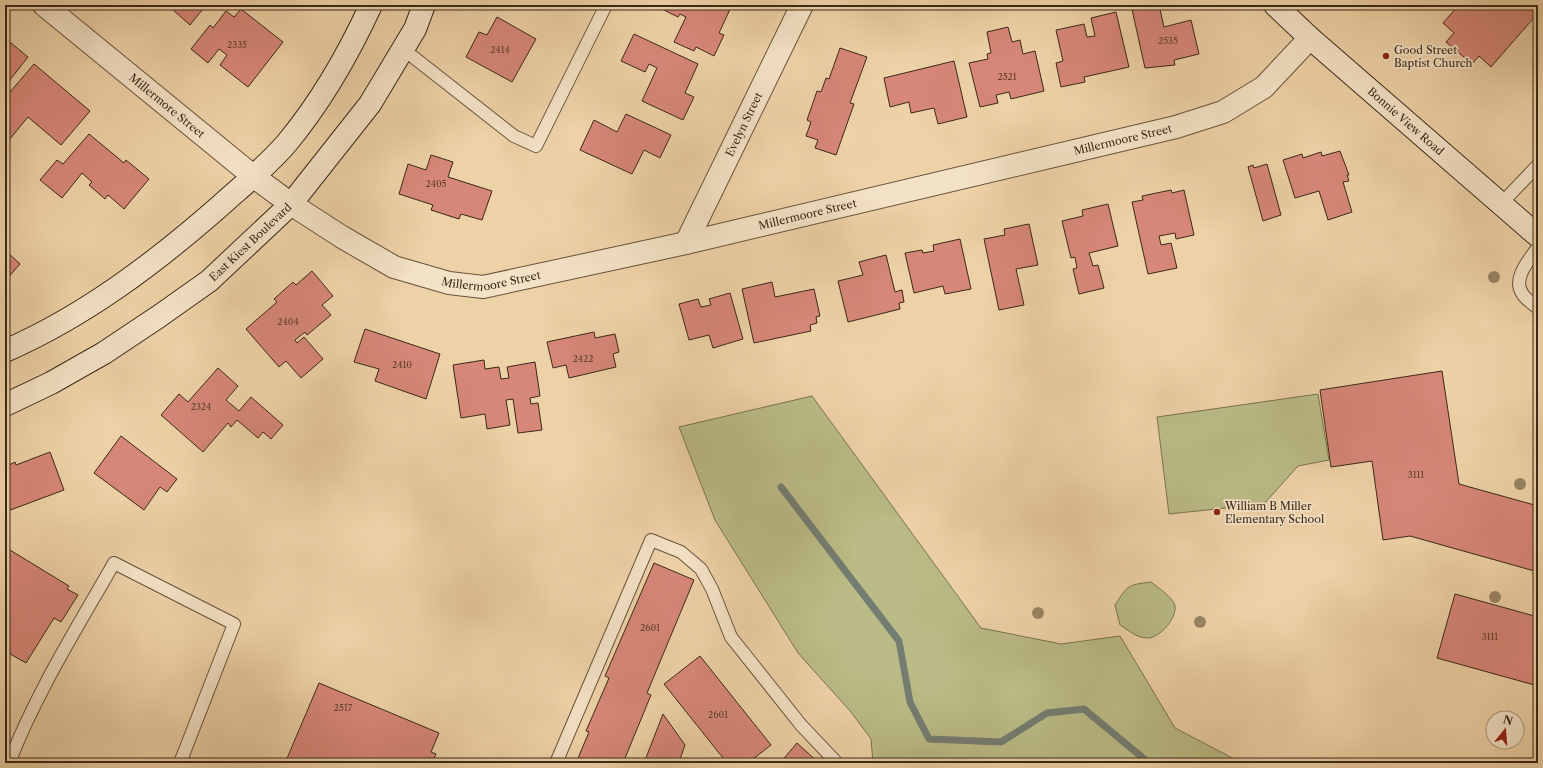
<svg xmlns="http://www.w3.org/2000/svg" width="1543" height="768" viewBox="0 0 1543 768" font-family="'Libre Caslon Text',serif">
<style>
.green{fill:#babb86;stroke:#7a724f}
.lines{fill:none;stroke-linecap:round;stroke-linejoin:round}
.stream{stroke:#747d71;stroke-width:7}
.building{fill:#d78778;stroke:#3a2818}
.lane-casing{stroke:#67523c;stroke-width:14}
.street-casing{stroke:#67523c;stroke-width:24}
.secondary-casing{stroke:#3a2818;stroke-width:24}
.lane{stroke:#f4e2c6;stroke-width:12}
.street{stroke:#f4e2c6;stroke-width:22}
.secondary{stroke:#f4e2c6;stroke-width:22}
.tree{fill:#998464}
.poi-dot{fill:#8f2418;stroke:#f4e2c6;stroke-width:1.5}
.labels{text-anchor:middle;stroke-width:3.5;stroke-linejoin:round;paint-order:stroke}
.number-label{font-size:9px;fill:#614030}
.poi-label{font-size:11px;fill:#3a2818;stroke:#f4e2c6;text-anchor:start}
.street-label{font-size:11px;fill:#3a2818;stroke:#f4e2c6}
</style>
<rect width="100%" height="100%" fill="#eed2a7"/>
<filter id="stains"><feTurbulence type="fractalNoise" baseFrequency=".005" numOctaves="4"/><feColorMatrix values="0 0 0 0 .2 0 0 0 0 .09 0 0 0 0 .02 0 0 0 .5 -.17"/></filter>
<radialGradient id="worn" r=".72"><stop offset=".6" stop-color="#630" stop-opacity="0"/><stop offset="1" stop-color="#630" stop-opacity=".3"/></radialGradient>
<path class="green" d="M1318,394L1329,460L1298,466L1264,504L1169,514L1157,417Z
M812,396L981,628L1061,644L1120,636L1175,728L1242,763H873L871,739L851,712L798,653L715,520L679,427Z
M1151,582C1159,588 1169,595 1174,603C1180,615 1160,639 1147,638C1137,638 1128,630 1120,625L1115,605C1128,585 1127,585 1151,582Z"/>
<g class="lines">
<path class="stream" d="M781,487L899,641L910,702L929,739L1001,742L1047,713L1084,709L1149,763"/>
</g>
<path class="building" d="M176,5H206L190,25L172,9Z
M521,5H539L537,10Z
M654,5H732L719,33L724,35L714,56L696,47L694,51L674,42L686,17L680,14L678,17Z
M1131,5H1159L1164,27L1191,20L1199,54L1174,60L1175,65L1145,68Z
M1459,5H1538V13L1491,67L1479,56L1472,64L1446,42L1454,33L1443,23Z
M241,9L283,42L248,87L220,65L227,55L219,49L208,63L191,49L210,25L213,28L226,11L234,17Z
M1116,12L1129,67L1084,77L1085,82L1061,87L1056,63L1063,61L1056,30L1084,24L1087,37L1095,36L1091,18Z
M497,17L536,39L512,82L466,57L479,32L487,35Z
M1008,27L1012,42L1020,40L1023,54L1035,51L1044,91L1011,99L1009,92L996,95L998,103L980,107L969,63L988,59L987,54L991,53L987,32Z
M634,34L698,64L685,93L694,97L683,120L642,101L657,68L649,64L645,72L621,61Z
M5,38L28,57L5,86Z
M840,48L867,57L850,103L854,104L836,155L815,148L818,140L806,136L811,122L807,120L817,91L821,92L826,78L829,79Z
M954,61L967,117L938,124L934,108L911,113L909,102L890,107L884,78Z
M34,64L90,111L61,145L28,117L9,140L5,137V98Z
M626,114L671,135L660,158L644,150L632,174L580,150L594,120L617,132Z
M89,134L124,163L126,160L149,179L124,209L108,195L105,199L89,185L92,182L82,173L62,198L40,180L57,160L63,164Z
M1340,151L1349,175H1347L1349,181L1343,182L1352,212L1328,220L1319,191L1295,198L1283,160L1302,154L1303,158L1321,152L1322,156Z
M431,155L453,162L448,177L492,191L482,220L461,214L459,219L431,210L433,205L399,194L408,164L426,170Z
M1267,164L1281,215L1263,221L1248,167L1253,165L1254,168Z
M1171,190L1172,193L1184,190L1194,235L1176,239L1175,233L1159,236L1161,245L1171,243L1177,268L1148,274L1132,202L1143,200L1142,196Z
M1108,204L1118,246L1089,253L1093,266L1098,265L1104,288L1079,294L1073,269L1077,268L1075,257L1071,258L1062,221L1083,216L1082,210Z
M1029,224L1038,265L1016,269L1024,305L999,310L984,239L1005,235L1004,229Z
M960,239L971,289L945,294L943,286L914,293L905,253L922,250L923,253L934,251L933,245Z
M5,250L20,264L5,281Z
M886,255L895,292L902,290L904,302L899,303L900,309L848,322L838,281L863,275L859,262Z
M312,271L333,296L322,305L331,315L307,335L305,332L295,340L297,343L304,337L323,359L301,378L286,361L279,367L246,329L277,302L274,299L293,282L296,285Z
M772,282L775,297L814,289L820,316L816,317L817,323L810,325L811,331L754,343L742,289Z
M730,293L743,339L713,348L709,335L689,340L679,304L698,299L701,307L711,305L709,299Z
M365,329L440,354L426,399L375,381L379,369L354,362Z
M594,332L595,338L615,334L619,352L613,354L616,367L569,378L566,365L553,368L547,342Z
M484,360L485,369L499,367L501,379L509,378L507,367L535,362L540,396L530,398L531,404L538,403L542,430L518,433L513,399L506,400L510,425L487,429L485,414L461,418L453,365Z
M218,368L238,386L226,400L239,411L251,397L283,425L271,439L263,432L258,438L237,420L231,427L228,423L203,452L161,415L179,394L188,402Z
M1442,371L1459,484L1538,506V572L1410,536L1383,540L1372,461L1331,467L1320,390Z
M121,436L177,479L167,492L160,487L144,510L94,473Z
M50,452L64,490L5,512V467L15,462L16,465Z
M5,547L69,586L67,589L78,595L61,622L54,618L26,663L5,651Z
M654,563L694,580L647,693L651,695L623,763H576L589,732L586,731L609,678L605,676Z
M1455,594L1538,617V686L1437,658Z
M700,656L771,745L748,763H727L664,684Z
M319,683L439,733L431,752L436,754L432,763H285Z
M663,714L685,745L679,762L681,763H644Z
M797,743L819,763H780Z"/>
<g class="lines">
<defs>
<path id="lane" d="M403,49L514,136L536,146L606,5
M1501,204L1538,165
M1538,247C1530,259 1512,278 1522,293C1525,299 1533,304 1538,308
M9,763C36,693 77,628 114,563L234,624L180,763
M556,763L651,540L681,552L701,569L712,589L731,637L801,725L837,763"/>
<g id="street">
<path id="s1" d="M44,5L253,176L291,204L342,237L394,267L449,283L483,287L686,243L1176,127L1223,112L1264,87L1310,38"/>
<path id="s2" d="M686,243L802,5"/>
</g>
<g id="secondary">
<path id="s3" d="M1275,5L1310,38L1538,236"/>
<path d="M5,351C85,316 155,263 220,206C242,186 266,167 286,144C322,101 348,55 371,5"/>
<path id="s4" d="M5,405L51,383L104,353L158,317L209,281L291,204L370,104L415,29L424,5"/>
</g>
</defs>
<use href="#lane" class="lane-casing"/>
<use href="#street" class="street-casing"/>
<use href="#secondary" class="secondary-casing"/>
<use href="#lane" class="lane"/>
<use href="#street" class="street"/>
<use href="#secondary" class="secondary"/>
</g>
<g class="tree">
<circle cx="1494" cy="277" r="6"/>
<circle cx="1520" cy="484" r="6"/>
<circle cx="1495" cy="597" r="6"/>
<circle cx="1038" cy="613" r="6"/>
<circle cx="1200" cy="622" r="6"/>
</g>
<g class="poi-dot">
<circle cx="1386" cy="56" r="4"/>
<circle cx="1217" cy="512" r="4"/>
</g>
<g class="labels">
<g class="number-label">
<text x="1168" y="44">2535</text>
<text x="237" y="48">2335</text>
<text x="500" y="53">2414</text>
<text x="1007" y="80">2521</text>
<text x="436" y="187">2405</text>
<text x="288" y="325">2404</text>
<text x="583" y="362">2422</text>
<text x="402" y="368">2410</text>
<text x="201" y="410">2324</text>
<text x="1416" y="478">3111</text>
<text x="650" y="631">2601</text>
<text x="1490" y="640">3111</text>
<text x="343" y="711">2517</text>
<text x="718" y="718">2601</text>
</g>
<g class="poi-label">
<text x="1394" y="54">Good Street<tspan x="1394" dy="13">Baptist Church</tspan></text>
<text x="1225" y="510">William B Miller<tspan x="1225" dy="13">Elementary School</tspan></text>
</g>
<g class="street-label">
<text dy="4" stroke="none"><textPath href="#s1" startOffset="159">Millermore Street</textPath></text>
<text dy="4" stroke="none"><textPath href="#s3" startOffset="175">Bonnie View Road</textPath></text>
<text dy="4" stroke="none"><textPath href="#s2" startOffset="132">Evelyn Street</textPath></text>
<text dy="4" stroke="none"><textPath href="#s1" startOffset="1186">Millermoore Street</textPath></text>
<text dy="4" stroke="none"><textPath href="#s1" startOffset="862">Millermoore Street</textPath></text>
<text dy="4" stroke="none"><textPath href="#s4" startOffset="296">East Kiest Boulevard</textPath></text>
<text dy="4" stroke="none"><textPath href="#s1" startOffset="538">Millermoore Street</textPath></text>
</g>
</g>
<rect width="1543" height="768" fill="none" stroke="#eed2a7" stroke-width="20"/>
<rect x="6" y="6" width="1531" height="756" fill="none" stroke="#3a2818" stroke-width="2"/>
<rect x="10" y="10" width="1523" height="748" fill="none" stroke="#3a2818"/>
<g transform="translate(1505 730) rotate(17)"><circle r="19" fill="#f4e2c6" stroke="#aa9880"/>
<path d="M0-3L7 15L0 10L-7 15Z" fill="#8f2418"/>
<text y="-6" font-size="11" font-weight="bold" text-anchor="middle" fill="#3a2818">N</text>
</g>
<rect width="100%" height="100%" filter="url(#stains)"/>
<rect width="100%" height="100%" fill="url(#worn)"/>
</svg>
